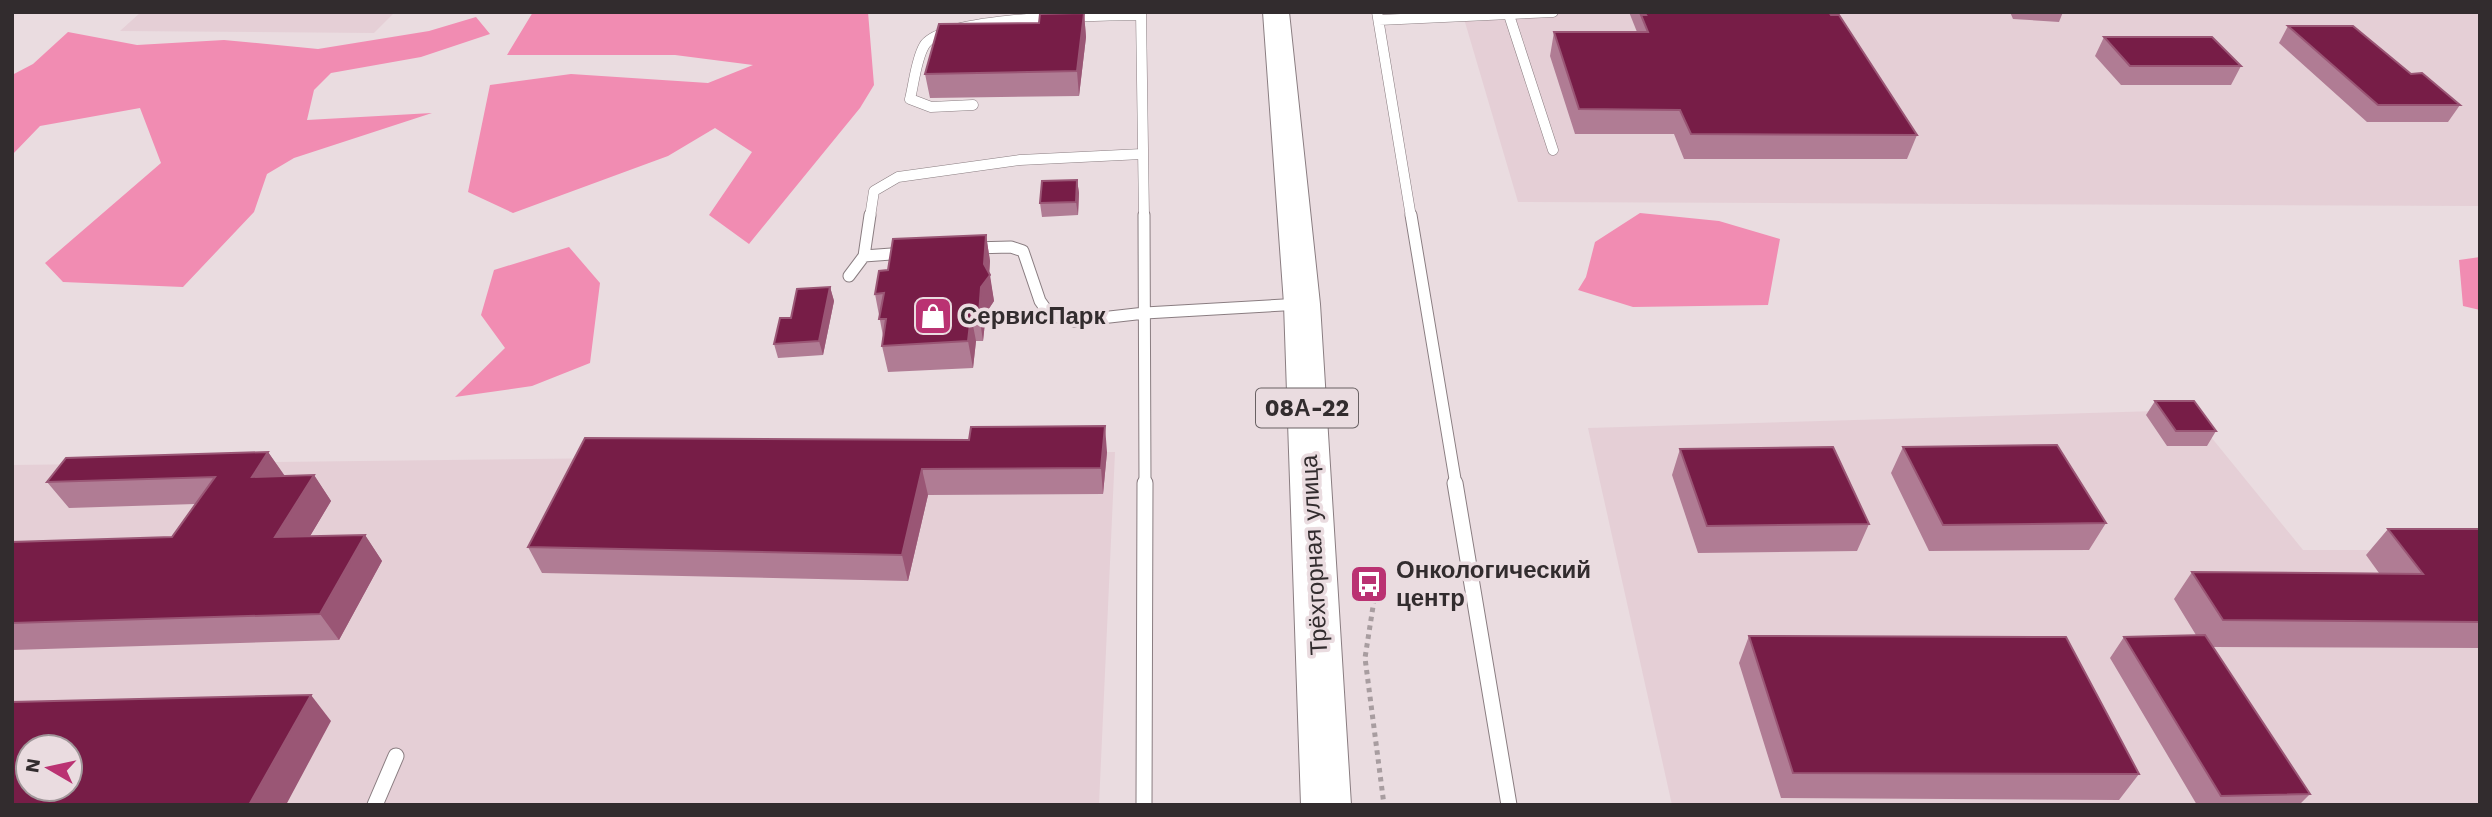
<svg xmlns="http://www.w3.org/2000/svg" width="2492" height="817" viewBox="0 0 2492 817" font-family="'Work Sans',sans-serif">
<style>
.built{fill:#e5cfd6;fill-rule:evenodd}
.forest{fill:#f18cb2}
.lines{fill:none;stroke-linecap:round;stroke-linejoin:round}
.lane-far2-casing{stroke:#8a7d81;stroke-width:11}
.lane-far1-casing{stroke:#8a7d81;stroke-width:13}
.lane-casing{stroke:#8a7d81;stroke-width:17}
.highway-casing{stroke:#8a7d81;stroke-width:2}
.path{stroke:#a89da0;stroke-width:5;stroke-dasharray:4.5 4.5;stroke-linecap:butt}
.lane-far2{stroke:#fff;stroke-width:10}
.lane-far1{stroke:#fff;stroke-width:11}
.lane{stroke:#fff;stroke-width:15}
.highway{fill:#fff;fill-rule:evenodd}
.wall{fill:#b07c94}
.shaded-wall{fill:#9a5675}
.building{fill:#771d47;stroke:#9a5675;stroke-width:2;fill-rule:evenodd}
.labels{text-anchor:middle;stroke-width:7;stroke-linejoin:round;paint-order:stroke}
.shield{fill:#eadce0;stroke:#696163;stroke-width:2}
.shield-label{font-size:23px;font-weight:bold;fill:#322c2e}
.poi-label{font-size:24px;font-weight:bold;fill:#322c2e;stroke:#eadce0;text-anchor:start}
.street-label{font-size:24px;fill:#322c2e;stroke:#eadce0}
</style>
<rect width="100%" height="100%" fill="#eadce0"/>
<path class="built" d="M141,12H395L374,33L120,31Z
M1462,12H2480V206L1518,202Z
M2189,410L2303,550H2480V805H1672L1588,428Z
M1115,452L1099,805H12V465ZM28,747H70V789H28Z"/>
<path class="forest" d="M533,12H868L874,85L860,108L749,244L709,215L752,152L715,128L668,156L513,213L468,192L490,85L571,74L708,83L753,65L675,55H507Z
M476,17L490,34L421,57L331,73L314,90L307,120L432,113L294,158L267,174L254,212L183,287L63,282L45,263L161,163L140,108L40,126L12,155V75L33,64L68,32L137,45L224,40L318,49L429,31Z
M1640,213L1719,221L1780,239L1768,305L1633,307L1578,290L1586,277L1595,242Z
M569,247L600,283L590,363L532,386L455,397L505,348L481,315L494,270Z
M2480,257V310L2463,306L2459,260Z"/>
<g class="lines">
<defs>
<path id="lane-far2" d="M1141,12L1144,217
M1377,12L1411,217
M1509,15L1553,150
M1379,20L1553,12
M973,105L931,107L910,99C914,83 916,60 924,46C941,15 1104,16 1141,15
M870,217L874,191L898,177L1020,160L1142,154"/>
<path id="lane-far1" d="M1144,215L1145,485
M1411,215L1456,485
M972,248L1011,247L1023,251L1040,301L1050,315L1074,321L1145,313L1301,304
M864,256L870,215
M849,276L864,256L905,253"/>
<path id="lane" d="M1455,483L1509,805
M375,805L396,756
M1144,805L1145,483"/>
<path id="highway" d="M1263,12H1289L1320,304L1351,805H1301L1284,304Z"/>
</defs>
<use href="#lane-far2" class="lane-far2-casing"/>
<use href="#lane-far1" class="lane-far1-casing"/>
<use href="#lane" class="lane-casing"/>
<use href="#highway" class="highway-casing"/>
<path class="path" d="M1377,581L1365,658L1384,805"/>
<use href="#lane-far2" class="lane-far2"/>
<use href="#lane-far1" class="lane-far1"/>
<use href="#lane" class="lane"/>
<use href="#highway" class="highway"/>
</g>
<path class="wall" d="M1629,12H1829L1917,135L1907,159H1684L1674,134H1575L1550,56L1554,32H1637Z
M2010,12H2063L2059,22L2013,19Z
M1084,13L1086,37L1079,96L930,98L925,74L1039,23Z
M2288,26L2411,74L2460,105L2448,122H2367L2279,43Z
M2104,37L2241,66L2231,85H2121L2095,56Z
M1077,180L1079,193L1078,215L1042,217L1040,203Z
M986,235L990,261L989,273L994,301L986,313L983,341H976L973,368L888,372L882,346L883,336L875,294L888,270Z
M830,287L834,301L823,355L778,358L774,344L791,318Z
M2155,401L2216,431L2207,446H2167L2146,415Z
M585,438L1107,452L1103,494L928,495L908,581L542,573L528,547Z
M1903,447L2106,523L2089,550L1929,551L1891,473Z
M1680,449L1869,524L1857,551L1698,553L1672,475Z
M268,452L285,476L314,475L331,501L310,536L365,535L382,561L339,640L12,650V542L172,537L195,504L69,508L47,482Z
M2388,529H2480V648L2213,647L2310,794L2299,805H2197L2110,658L2124,637L2196,635L2174,599L2192,572L2379,573L2366,555Z
M1749,636L2139,774L2119,800L1781,798L1739,663Z"/>
<path class="shaded-wall" d="M1084,13L1086,37L1079,96L1077,71Z
M1077,180L1079,193L1078,215L1076,202Z
M986,235L990,261L989,277L990,275L994,301L986,313L983,341L979,314Z
M830,287L834,301L823,355L819,341Z
M971,315L976,341L973,368L968,341Z
M1105,426L1107,452L1103,494L1101,468Z
M268,452L286,478L252,477Z
M922,469L928,495L908,581L902,555Z
M314,475L331,501L294,563L275,537Z
M365,535L382,561L339,640L320,614Z
M311,695L331,721L286,805H249Z"/>
<path class="building" d="M1644,12H1829L1831,15H1839L1917,135L1691,134L1680,110L1579,109L1554,32H1648L1641,15H1646Z
M1084,13L1077,71L925,74L939,24L1039,23L1040,14Z
M2288,26H2353L2411,74L2422,73L2460,105H2378Z
M2104,37H2212L2241,66H2130Z
M1077,180L1076,202L1040,203L1042,181Z
M986,235L984,264L990,275L981,287L979,314L971,315L968,341L882,346L886,319H879L884,293L875,294L879,271L888,270L893,239Z
M830,287L819,341L774,344L780,318H791L797,289Z
M2155,401H2194L2216,431H2176Z
M1105,426L1101,468L922,469L902,555L528,547L585,438L969,440L971,427Z
M2057,445L2106,523L1943,525L1903,447Z
M1833,447L1869,524L1707,526L1680,449Z
M268,452L252,477L314,475L275,537L365,535L320,614L12,623V542L172,537L215,477L47,482L66,458Z
M2388,529H2480V622L2223,620L2192,572L2423,574Z
M2205,635L2310,794L2221,796L2124,637Z
M1749,636L2066,637L2139,774L1793,773Z
M311,695L249,805H12V702ZM28,747H70V789H28Z"/>
<defs>
<symbol id="shop-square" viewBox="-11 -11 22 22"><rect x="-9" y="-9" width="18" height="18" rx="4" fill="#ba3272" stroke="#eadce0"/><path d="M-5-2.5h2.3a2.7 3.5 0 0 1 5.4 0H5L5.5 6h-11ZM-1.5-2.5h3a1.5 2.3 0 0 0-3 0Z" fill="#fff"/></symbol>
<symbol id="bus-square" viewBox="-11 -11 22 22"><rect x="-9" y="-9" width="18" height="18" rx="4" fill="#ba3272" stroke="#eadce0"/><path d="M-5-6H5V4H4V6H2V4H-2V6H-4V4H-5ZM-3.5-4V0h7V-4ZM-3.5 1.2v1.5H-2V1.2ZM2 1.2v1.5H3.5V1.2Z" fill="#fff"/></symbol>
</defs>
<g fill-rule="evenodd">
<use href="#shop-square" x="911" y="294" width="44" height="44"/>
<use href="#bus-square" x="1347" y="562" width="44" height="44"/>
</g>
<g class="labels">
<rect class="shield" x="1256" y="388.5" width="102" height="39" rx="5"/>
<g class="shield-label">
<text x="1307" y="416">08А-22</text>
</g>
<g class="poi-label">
<text x="960" y="324">СервисПарк</text>
<text x="1396" y="578">Онкологический<tspan x="1396" dy="28">центр</tspan></text>
</g>
<g class="street-label">
<text transform="translate(1314 555) rotate(-93)" y="8">Трёхгорная улица</text>
</g>
</g>
<rect width="2492" height="817" fill="none" stroke="#322c2e" stroke-width="28"/>
<g transform="translate(49 768) rotate(279)"><circle r="33" fill="#eadce0" stroke="#a09699" stroke-width="2"/>
<path d="M0-5L12 26L0 18L-12 26Z" fill="#ba3272"/>
<text y="-10" font-size="19" font-weight="bold" text-anchor="middle" fill="#322c2e">N</text>
</g>
</svg>
